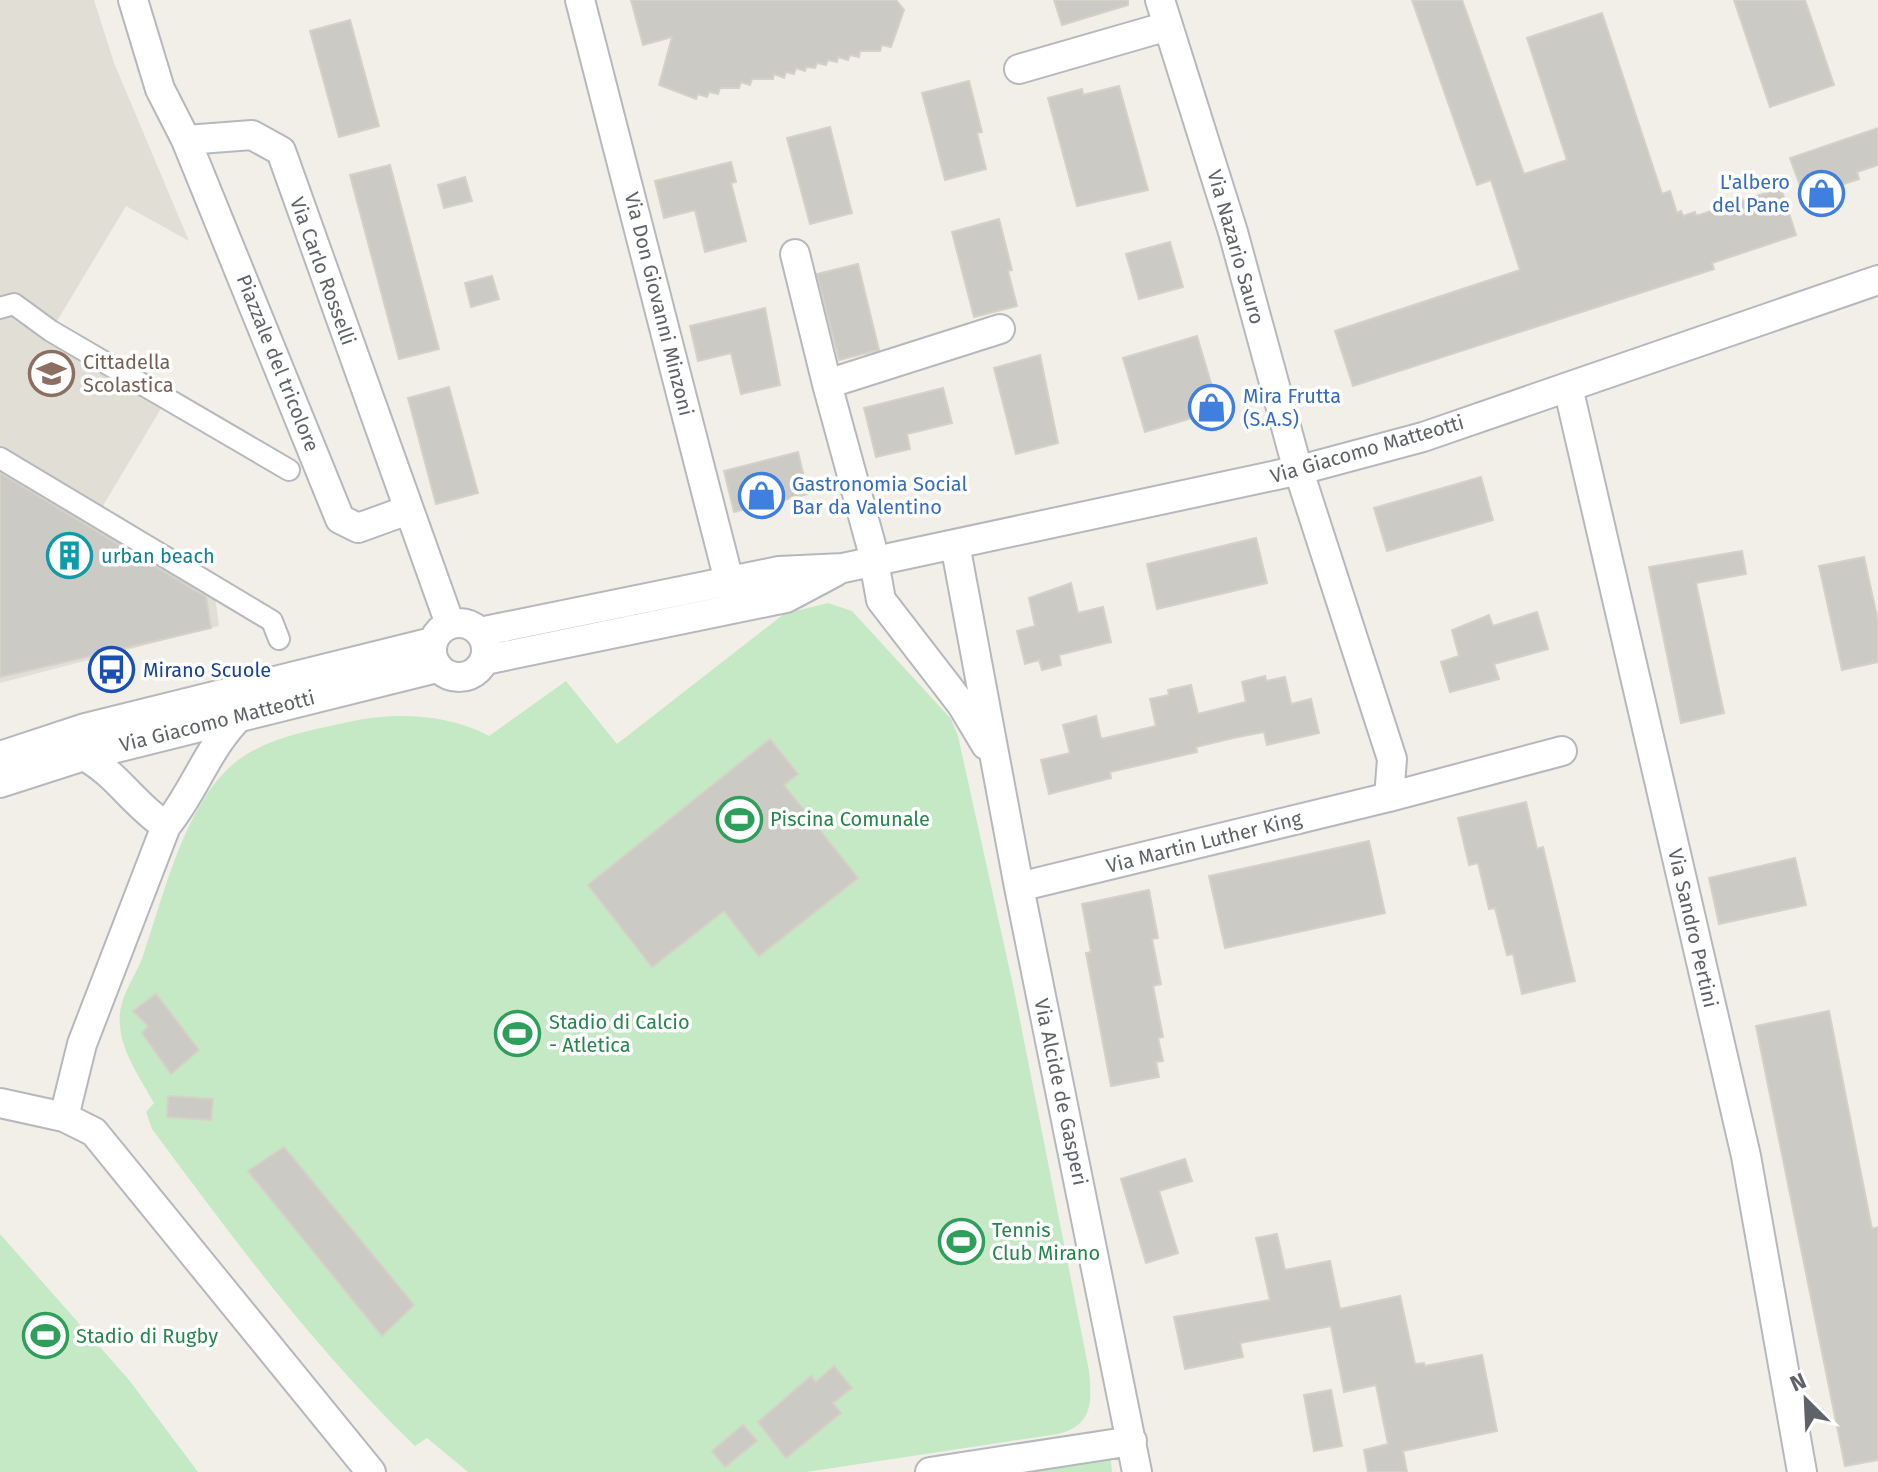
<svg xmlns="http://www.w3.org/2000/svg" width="1878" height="1472" viewBox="0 0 1878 1472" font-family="'Fira Sans',sans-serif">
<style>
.education{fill:#e1ded6}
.green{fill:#c5e8c5}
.building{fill:#cccac5;stroke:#d6d1c6;stroke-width:2}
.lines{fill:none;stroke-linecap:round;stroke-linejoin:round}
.pedestrian-casing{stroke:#b5b8bc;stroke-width:24}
.minor-casing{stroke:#b5b8bc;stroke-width:32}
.pedestrian{stroke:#fff;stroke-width:20}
.minor{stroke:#fff;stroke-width:28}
.labels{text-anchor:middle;stroke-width:7;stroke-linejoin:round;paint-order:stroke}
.shop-label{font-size:20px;fill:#366cbe;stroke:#fff;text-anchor:start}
.street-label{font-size:20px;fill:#5f6368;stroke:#fff}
.education-label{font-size:20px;fill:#785e54;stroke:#fff;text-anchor:start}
.culture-label{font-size:20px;fill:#0d838f;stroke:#fff;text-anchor:start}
.transit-label{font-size:20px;fill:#164399;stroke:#fff;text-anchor:start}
.leisure-label{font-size:20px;fill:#27864d;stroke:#fff;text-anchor:start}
</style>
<rect width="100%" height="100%" fill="#f1efe8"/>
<path class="education" d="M0,0H94L114,63L189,241L126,206L51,331L162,407L92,524L215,596L219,626L0,683Z"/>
<path class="green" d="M828,603L852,611L951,719L958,736L1014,990L1089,1371C1092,1402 1093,1425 1058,1434L806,1472H468L427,1438L415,1446C313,1347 236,1242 152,1129L146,1112L154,1103C141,1079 122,1053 120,1026C117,997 136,978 144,953C165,892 187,793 244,756C275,736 313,730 348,722C392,712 447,713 489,736L566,681L617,744L784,614Z
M0,1234L129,1380L198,1472H0Z
M1109,1445L1112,1472H942Z"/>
<path class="building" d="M631,0H896L904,10L891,47L882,45L880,51H860L859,57L850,55L848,60L838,57L837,62L828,60L826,65L817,63L815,68L806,67L805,71L796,68L794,74L786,72L784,78L774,74L773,79H752L750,85L741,82L739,88H720L718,94L709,92L707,97L698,94L696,99L659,85L672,37L643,45Z
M1054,0H1128V5L1062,25Z
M1412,0H1462L1524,174L1567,160L1527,38L1602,13L1662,194L1670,191L1677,213L1681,211L1683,216L1695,212L1696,216L1781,188L1796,235L1712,263L1714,269L1353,386L1335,331L1520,270L1491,180L1477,185Z
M1734,0H1805L1834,85L1770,107Z
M350,20L379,126L339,137L310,31Z
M969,81L982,132L977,133L986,169L945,180L922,93Z
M1119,86L1148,190L1077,206L1048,98L1082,89L1083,95Z
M830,127L852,213L810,224L787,138Z
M1878,128V165L1857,172L1859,179L1831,188L1828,182L1802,191L1790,158Z
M731,162L736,182L731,183L746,241L705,252L695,210L664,218L655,181Z
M390,165L439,349L399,359L350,175Z
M465,177L472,201L444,208L438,185Z
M999,219L1012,270L1008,271L1017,306L974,317L952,232Z
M1170,242L1183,287L1139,299L1126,254Z
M858,264L879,350L839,360L817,274Z
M492,276L499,299L471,307L465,283Z
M765,308L780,385L741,394L731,353L698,361L690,326Z
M1197,336L1219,410L1145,432L1123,358Z
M1040,355L1058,443L1016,454L994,368Z
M449,387L478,493L436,504L408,398Z
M943,388L952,423L907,434L910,449L876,457L864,408Z
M798,452L808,494L734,512L724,471Z
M0,473L206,597L211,628L0,677Z
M1481,477L1493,520L1387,551L1374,508Z
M1256,538L1267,583L1157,609L1147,564Z
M1742,551L1746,574L1696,583L1724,713L1681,723L1649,567Z
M1864,557L1878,621V662L1842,670L1819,566Z
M1071,583L1078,613L1103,607L1111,642L1059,655L1061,665L1042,670L1039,660L1025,664L1017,631L1035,626L1029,598Z
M1537,612L1548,649L1494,664L1499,679L1450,692L1441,662L1459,656L1452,630L1489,615L1493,626Z
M1265,676L1266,681L1285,677L1291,704L1311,699L1319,733L1267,745L1264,732L1233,738L1196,747L1197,752L1110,772L1111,778L1049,794L1041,760L1070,753L1063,725L1096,716L1101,739L1156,726L1150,699L1169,695L1168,690L1191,685L1198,714L1246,702L1242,682Z
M770,739L798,774L784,785L858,878L759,956L724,911L652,967L588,885Z
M1526,802L1537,849L1543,847L1575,981L1522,994L1513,954L1507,955L1495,908L1489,909L1478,863L1469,865L1458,818Z
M1369,841L1385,913L1225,948L1209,876Z
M1795,858L1806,905L1719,924L1709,878Z
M1149,890L1158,938L1152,939L1161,984L1153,986L1163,1037L1158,1038L1163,1061L1156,1062L1159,1077L1111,1086L1086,953L1091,952L1082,904Z
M156,994L199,1050L171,1074L142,1033L148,1026L133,1011Z
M1829,1011L1872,1229L1878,1227V1460L1845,1466L1756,1026Z
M168,1096L213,1099L211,1120L167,1117Z
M284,1147L414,1305L382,1336L248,1171Z
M1185,1159L1192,1181L1159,1191L1178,1253L1146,1263L1121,1179Z
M1277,1234L1285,1270L1330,1261L1340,1309L1400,1296L1415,1364L1424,1363L1425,1366L1482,1355L1497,1431L1403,1451L1407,1472H1368L1364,1450L1388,1444L1376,1385L1344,1392L1331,1326L1240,1343L1243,1357L1185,1369L1174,1317L1270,1300L1256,1238Z
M834,1366L852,1388L833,1403L841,1413L786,1458L758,1422L811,1376L816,1382Z
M1331,1390L1342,1446L1314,1451L1304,1395Z
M743,1425L757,1441L725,1467L712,1451Z"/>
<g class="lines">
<defs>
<path id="pedestrian" d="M0,308L14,304L51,331L289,470
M0,458L272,621L279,639"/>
<path id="minor" d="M133,0L160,89L186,140L340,519L358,528L408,510
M580,0L736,608
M1019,69L1168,26
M186,140L252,135L281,151L450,624
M795,254L827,384L1000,329
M827,384L871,545L881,600L962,705L986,745
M1568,387L1746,1156L1802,1472
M955,544L1019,887L1137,1472
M432 650a27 27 0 1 1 54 0a27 27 0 1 1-54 0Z
M480,632L779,571L843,568L1300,470L1423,437L1878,280
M485,660L786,598L835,572
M0,756L85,728L432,642
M84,756C116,773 135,806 166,826
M0,783L84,756L437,668
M1389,797L1562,751
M1019,887L1389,797L1392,759L1294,456L1233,232L1160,0
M0,1103L64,1117L94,1132L371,1472
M64,1117L82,1044L166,826C195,791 208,746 241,715
M930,1472L1132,1441"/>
</defs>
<use href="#pedestrian" class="pedestrian-casing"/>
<use href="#minor" class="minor-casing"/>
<use href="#pedestrian" class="pedestrian"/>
<use href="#minor" class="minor"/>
</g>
<defs>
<symbol id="shop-ring" viewBox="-11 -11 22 22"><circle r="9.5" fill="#fff" stroke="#3f7fe0" stroke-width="1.5"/><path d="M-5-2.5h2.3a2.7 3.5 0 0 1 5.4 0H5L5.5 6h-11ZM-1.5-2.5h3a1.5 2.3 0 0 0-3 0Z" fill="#3f7fe0"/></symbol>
<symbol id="school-ring" viewBox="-11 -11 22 22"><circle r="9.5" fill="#fff" stroke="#8d6e63" stroke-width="1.5"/><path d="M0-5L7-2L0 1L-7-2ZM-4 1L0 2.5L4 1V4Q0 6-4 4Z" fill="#8d6e63"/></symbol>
<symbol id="building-ring" viewBox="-11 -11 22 22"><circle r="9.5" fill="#fff" stroke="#0f9aa8" stroke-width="1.5"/><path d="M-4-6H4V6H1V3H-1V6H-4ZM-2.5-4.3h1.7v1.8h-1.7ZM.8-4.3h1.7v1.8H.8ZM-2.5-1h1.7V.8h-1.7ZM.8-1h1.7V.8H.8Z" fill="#0f9aa8"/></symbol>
<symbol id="bus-ring" viewBox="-11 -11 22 22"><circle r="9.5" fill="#fff" stroke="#1a4fb4" stroke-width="1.5"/><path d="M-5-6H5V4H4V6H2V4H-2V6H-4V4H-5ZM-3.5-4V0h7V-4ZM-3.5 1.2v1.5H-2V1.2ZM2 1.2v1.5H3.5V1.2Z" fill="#1a4fb4"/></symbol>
<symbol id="stadium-ring" viewBox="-11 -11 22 22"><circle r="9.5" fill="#fff" stroke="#2e9e5b" stroke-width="1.5"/><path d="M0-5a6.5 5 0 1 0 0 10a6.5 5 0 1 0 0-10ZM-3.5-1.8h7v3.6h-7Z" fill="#2e9e5b"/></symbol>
</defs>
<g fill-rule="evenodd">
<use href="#shop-ring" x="1796" y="168" width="51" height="51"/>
<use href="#school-ring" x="26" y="348" width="51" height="51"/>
<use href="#shop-ring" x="1186" y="382" width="51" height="51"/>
<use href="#shop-ring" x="736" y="470" width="51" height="51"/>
<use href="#building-ring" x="44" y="530" width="51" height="51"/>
<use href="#bus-ring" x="86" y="644" width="51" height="51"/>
<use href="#stadium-ring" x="714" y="794" width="51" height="51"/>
<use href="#stadium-ring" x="492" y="1008" width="51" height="51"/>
<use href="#stadium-ring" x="936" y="1216" width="51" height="51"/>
<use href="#stadium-ring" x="20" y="1310" width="51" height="51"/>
</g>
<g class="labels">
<g class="shop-label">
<text x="1790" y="189" text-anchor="end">L'albero<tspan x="1790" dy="23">del Pane</tspan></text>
<text x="1243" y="403">Mira Frutta<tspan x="1243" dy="23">(S.A.S)</tspan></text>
<text x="792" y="491">Gastronomia Social<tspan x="792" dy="23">Bar da Valentino</tspan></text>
</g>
<g class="street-label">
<text transform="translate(1236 247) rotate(74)" y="7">Via Nazario Sauro</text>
<text transform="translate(323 271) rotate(70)" y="7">Via Carlo Rosselli</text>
<text transform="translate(659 304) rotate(76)" y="7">Via Don Giovanni Minzoni</text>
<text transform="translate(278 363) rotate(68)" y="7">Piazzale del tricolore</text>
<text transform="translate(1367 449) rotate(-16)" y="7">Via Giacomo Matteotti</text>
<text transform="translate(217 721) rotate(-14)" y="7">Via Giacomo Matteotti</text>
<text transform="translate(1204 842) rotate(-14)" y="7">Via Martin Luther King</text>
<text transform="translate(1693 928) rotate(77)" y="7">Via Sandro Pertini</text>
<text transform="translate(1061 1092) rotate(78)" y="7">Via Alcide de Gasperi</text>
</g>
<g class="education-label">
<text x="83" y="369">Cittadella<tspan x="83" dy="23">Scolastica</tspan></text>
</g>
<g class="culture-label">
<text x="101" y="563">urban beach</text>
</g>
<g class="transit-label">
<text x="143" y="677">Mirano Scuole</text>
</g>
<g class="leisure-label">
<text x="770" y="826">Piscina Comunale</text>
<text x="549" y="1029">Stadio di Calcio<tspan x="549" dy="23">- Atletica</tspan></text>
<text x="992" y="1237">Tennis<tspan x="992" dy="23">Club Mirano</tspan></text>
<text x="76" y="1343">Stadio di Rugby</text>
</g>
</g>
<g transform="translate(1806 1400) rotate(336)" stroke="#ffffff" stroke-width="6" paint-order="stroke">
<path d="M0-6L14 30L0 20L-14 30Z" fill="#5f6368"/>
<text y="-12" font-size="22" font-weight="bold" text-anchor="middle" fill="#5f6368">N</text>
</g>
</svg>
